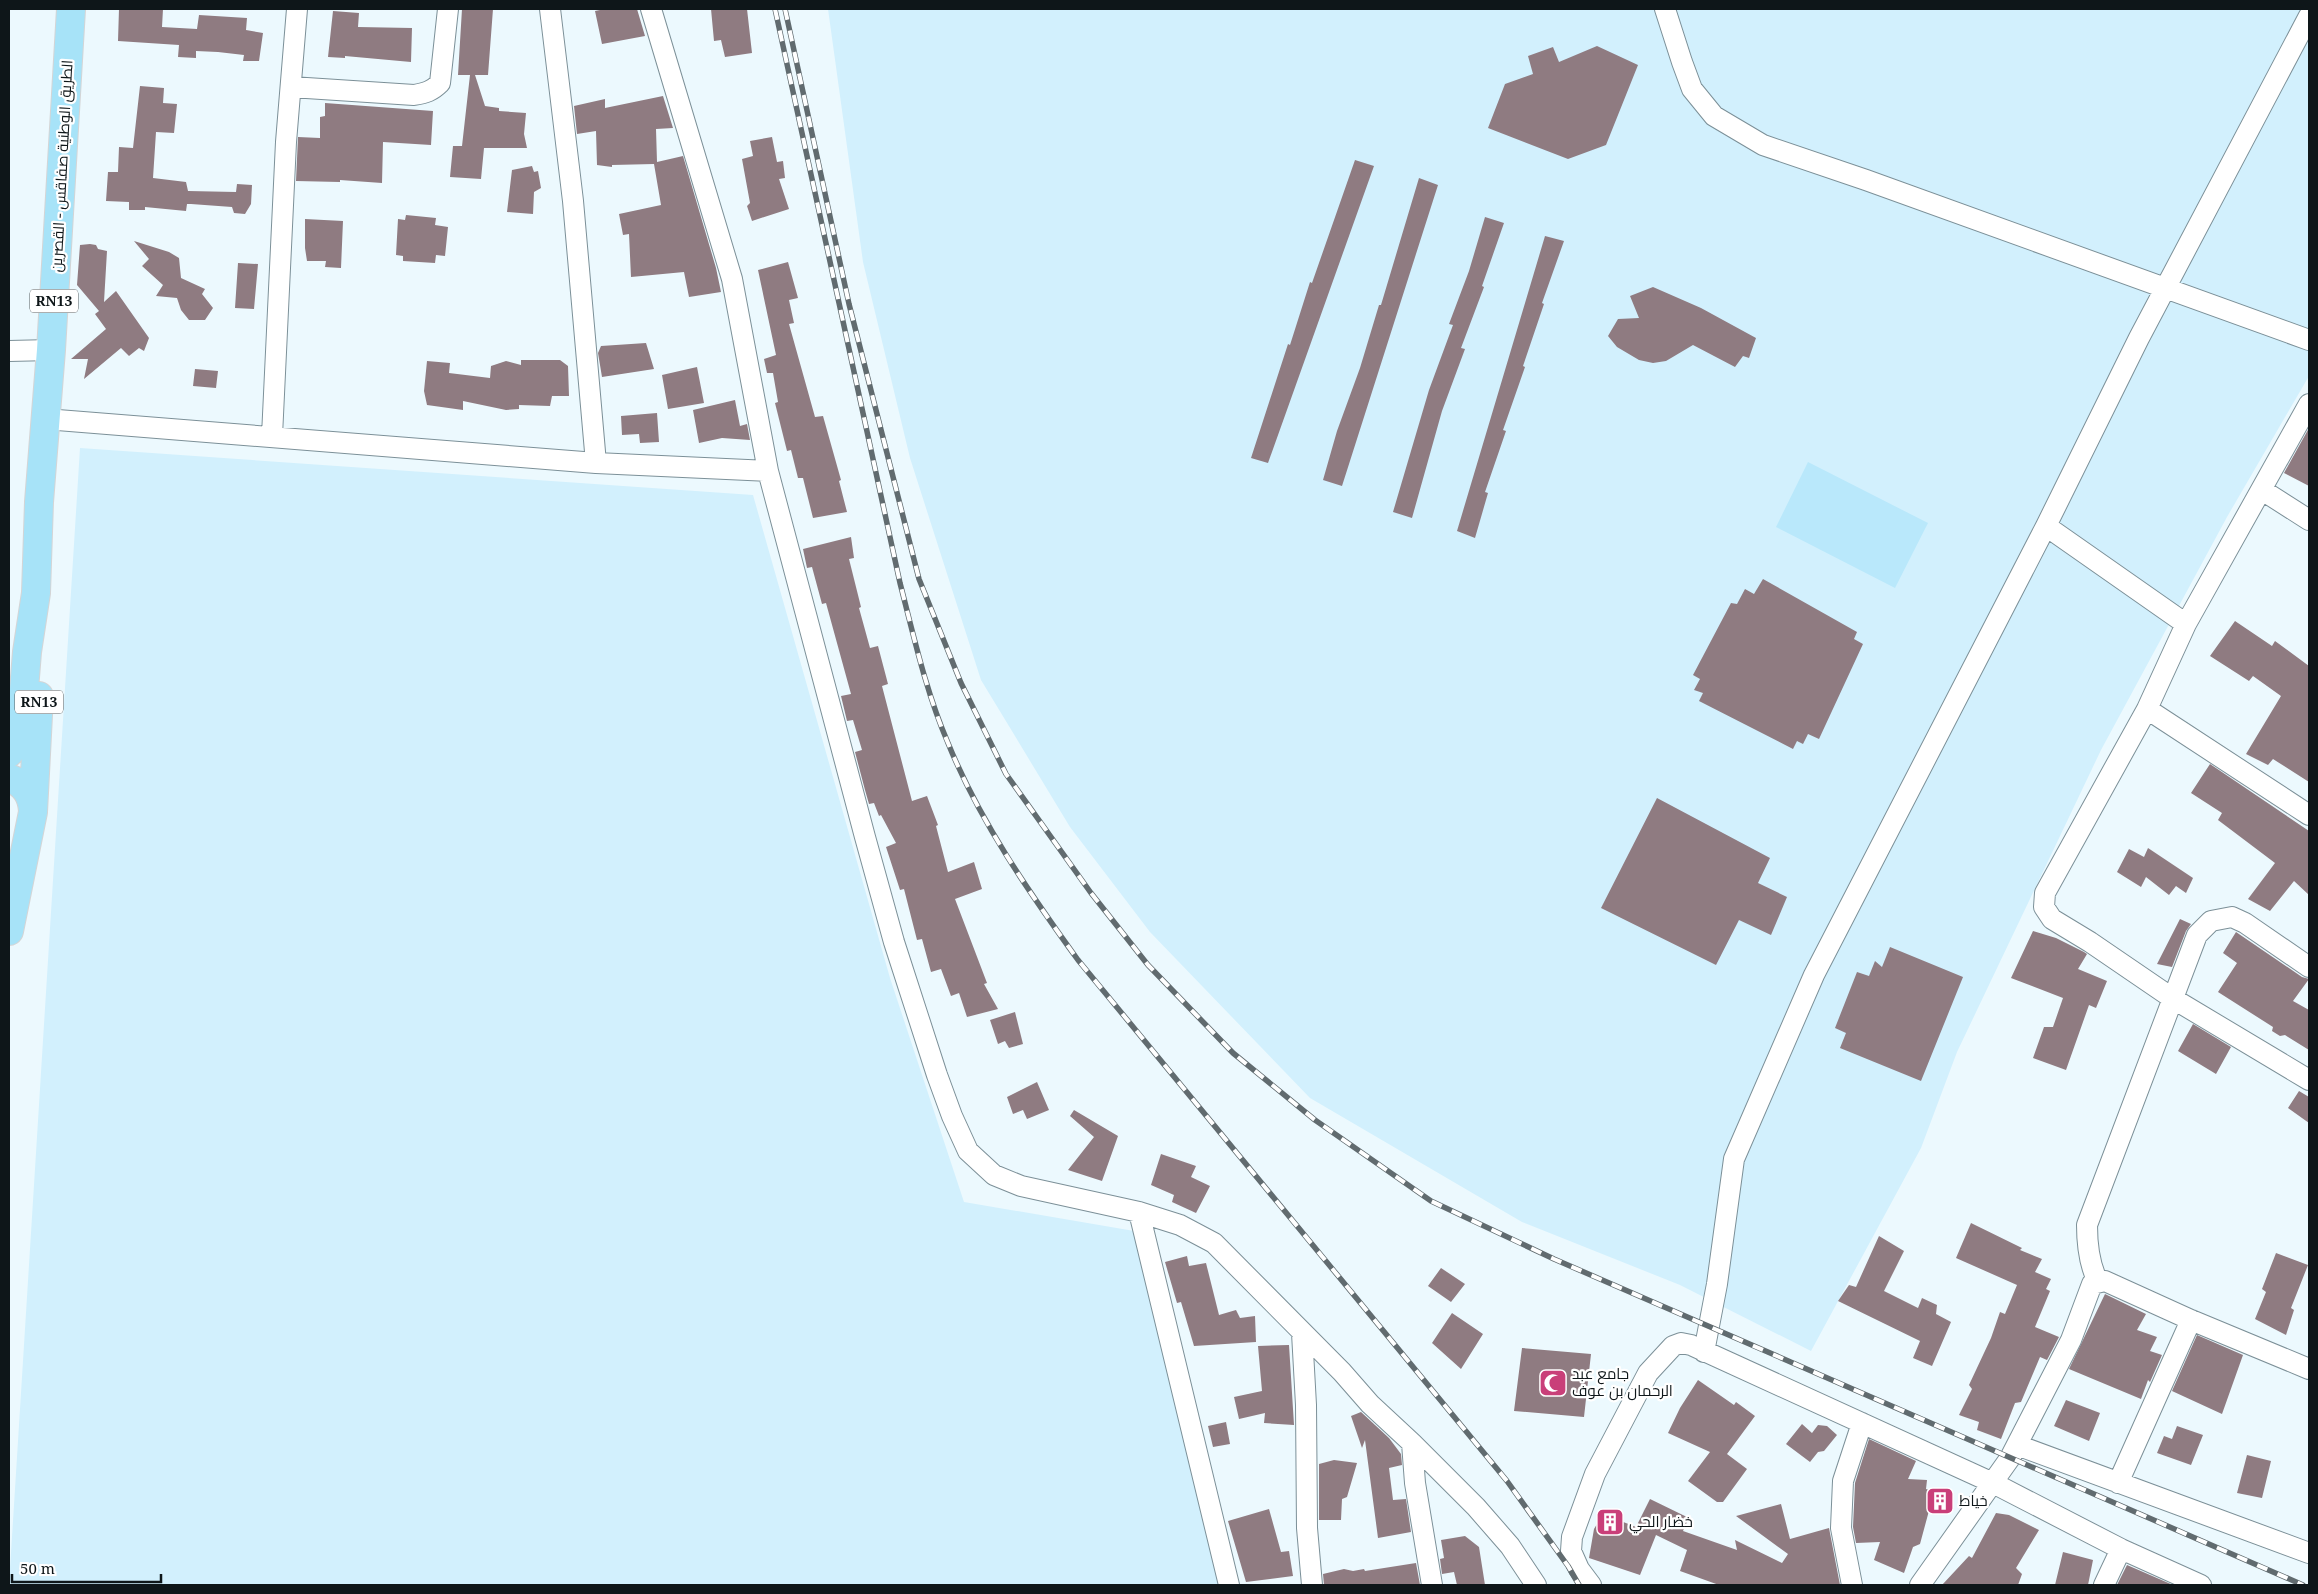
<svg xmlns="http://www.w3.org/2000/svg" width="2318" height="1594" viewBox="0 0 2318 1594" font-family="'Noto Serif',Cairo,serif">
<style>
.built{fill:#d2f0fd}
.green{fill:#b9e8fb}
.building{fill:#8f7b81}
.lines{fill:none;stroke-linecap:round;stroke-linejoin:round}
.minor-casing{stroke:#7c9098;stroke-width:22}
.primary-casing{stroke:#d4d5d6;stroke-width:30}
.minor{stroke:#fff;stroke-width:20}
.primary{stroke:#a7e3f8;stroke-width:28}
.rail-casing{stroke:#616b6f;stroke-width:5.5}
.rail{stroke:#fff;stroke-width:4;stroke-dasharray:11;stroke-linecap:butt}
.labels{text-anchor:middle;stroke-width:4.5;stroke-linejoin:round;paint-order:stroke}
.shield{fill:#fff;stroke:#565c5e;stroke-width:1}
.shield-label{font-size:14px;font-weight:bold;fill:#0e1619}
.street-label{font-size:15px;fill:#0e1619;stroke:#fff}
.poi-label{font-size:15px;fill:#0e1619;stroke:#fff;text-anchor:start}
</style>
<rect width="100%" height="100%" fill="#ecf9fe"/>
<path class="built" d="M828,9H2309V376L2227,517L2101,750L1957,1052L1921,1148L1811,1351L1680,1285L1522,1222L1310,1098L1150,932L1070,827L981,680L910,458L863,262Z
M80,448L753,495L890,978L964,1202L1140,1232L1222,1585H9Z"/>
<path class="green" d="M1808,462L1928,523L1895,588L1776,527Z"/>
<path class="building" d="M119,9H163L162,27L197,29L199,15L247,18L246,30L263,33L259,61H243L244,55L218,52L196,51V58L178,57L179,45L118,41Z
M462,9H493L488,75H475L485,106L499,108V111L526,113L524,134L527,148H484L481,179L450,177L453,146H462L470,75H458Z
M605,9H637L645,36L602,44L595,11Z
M711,9H747L752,53L725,57L721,40L714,41Z
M333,11L359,13L358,27L412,28L411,62L345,56V58L328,57Z
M1597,46L1638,65L1606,145L1568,159L1488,128L1505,84L1533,74L1528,56L1553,47L1559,62Z
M140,86L164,88L163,103L177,104L174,133L156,132L153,178L186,182L188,191L236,192L237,184L252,185L251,204L245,214L234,213L232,207L191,204H187L186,211L145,207V210H129V202L106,201L108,172H118L119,147L133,148Z
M663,96L673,128L656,129L657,162L683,156L716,268L721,292L689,297L684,272L631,277L629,234L623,235L619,214L661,205L654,164L612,165V167L597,165L596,131L577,134L574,106L605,99V108Z
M325,103L433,111L431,145L383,142L382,183L340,180V182L296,181L298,137L320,138V117L325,116Z
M772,137L777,162L783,161L785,178L779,179L789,209L752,221L747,206L750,203L742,159L753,156L750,141Z
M1355,160L1374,166L1268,463L1251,458L1288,344L1290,345L1310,282L1312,283Z
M532,166L534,172L538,171L541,188L534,192L533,214L507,212L512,170Z
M1419,178L1438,185L1342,486L1323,480L1337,431L1360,368L1379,305H1381Z
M406,215L436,218L435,225L448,227L445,256L436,255L435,263L403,261V256L396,255L398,219L405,220Z
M1485,217L1504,223L1482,286L1484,287L1461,348L1465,349L1442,411L1412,518L1393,512L1429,390L1453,325L1449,324L1469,271Z
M305,219L343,221L341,268L325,267L326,261H307L305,248Z
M1545,236L1564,241L1542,303L1544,304L1523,366L1525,367L1503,430L1506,431L1485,492L1488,493L1475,538L1457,531Z
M134,241L169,252L179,258L181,278L205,289L202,294L213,308L205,320H189L181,310L177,298L156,296L163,285L142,266L149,259Z
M90,244L96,245L98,249L107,251L104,302L116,291L149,338L144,351L139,348L129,356L121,348L84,379L88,359H71L106,329L95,314L99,311L77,285L80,245Z
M788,262L798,298L789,300L794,323L789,324L815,417L823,416L841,480L839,481L847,512L813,518L803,478H798L791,450L787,451L775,403L778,402L773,373H767L764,359L776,355L758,270Z
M238,263L258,264L254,309L235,308Z
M1653,287L1701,308L1756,338L1749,358L1743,356L1735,367L1693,345L1666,361L1653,363L1639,360L1617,347L1608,336L1618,319L1639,318L1630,296Z
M646,343L654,369L602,377L598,353L601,346Z
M521,360H560L568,366L569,396H552L550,406L519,405V409L506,410L463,401V410L427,405L424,391L427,361L450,363L449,373L490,378L491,366L506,361L521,365Z
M697,367L704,403L668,409L662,375Z
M195,369L218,371L216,388L193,386Z
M735,400L740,426L747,424L750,440L722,438L699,443L693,410Z
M657,413L659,442L640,443L639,434L622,435L621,416Z
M2309,428V486L2284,473Z
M851,537L854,558L849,559L861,607L859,608L870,648L878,646L888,684L882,686L912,801L927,796L938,825L936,826L948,872L974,862L982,889L955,899L987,983L984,984L998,1009L967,1017L959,993L951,996L941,969L931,972L922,939L917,940L904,889L900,890L886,847L896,843L881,815L879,816L874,803L869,804L865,790L855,752L862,750L853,720L847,721L841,696L851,694L826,603L822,604L812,567L807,568L803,549Z
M1763,579L1857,632L1854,639L1863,644L1819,739L1808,734L1803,744L1797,741L1793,749L1699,701L1703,693L1694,690L1700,679L1693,675L1731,603L1737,604L1745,589L1754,594Z
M2235,621L2272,646L2275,641L2309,666V782L2273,759L2268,765L2246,754L2281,696L2253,676L2249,681L2210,656Z
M2210,764L2309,831V895L2294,881L2270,911L2248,899L2275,863L2218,820L2222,813L2191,793Z
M1657,798L1770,858L1758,883L1787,897L1771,935L1739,920L1716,965L1601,908Z
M2148,848L2193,878L2186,893L2176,886L2169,895L2146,877L2141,887L2117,872L2129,849L2144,857Z
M2180,919L2191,924L2186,931L2172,967L2157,964Z
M2033,931L2056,938L2084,952L2087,954L2078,969L2107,981L2096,1008L2089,1005L2066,1070L2033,1058L2044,1027H2053L2063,998L2011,978Z
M2236,932L2302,977L2309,979L2293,1001L2309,1010V1050L2285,1035L2280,1036L2272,1031L2273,1027L2218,992L2237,963L2223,953Z
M1890,947L1963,977L1921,1081L1840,1048L1846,1033L1835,1028L1857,972L1869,976L1875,961L1882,967Z
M1015,1012L1023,1044L1009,1048L1005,1041L998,1044L990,1020Z
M2193,1024L2231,1047L2216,1074L2178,1051Z
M1037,1082L1049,1110L1027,1119L1023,1110L1013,1114L1007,1097Z
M2299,1091L2309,1097V1123L2288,1108Z
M1074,1110L1118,1136L1102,1181L1068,1170L1094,1137L1070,1116Z
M1161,1154L1196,1166L1191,1177L1210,1186L1196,1213L1172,1202L1174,1195L1151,1185Z
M1971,1223L2022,1248L2020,1250L2042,1259L2035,1272L2051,1279L2046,1289L2050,1291L2035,1327L2059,1337L2047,1360L2040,1357L2021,1402L2015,1403L2001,1439L1977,1430L1979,1422L1959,1415L1972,1389L1969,1385L1991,1338L2000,1312L2005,1314L2017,1285L1956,1258Z
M1879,1236L1904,1251L1884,1291L1918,1308L1922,1298L1937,1305L1936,1314L1951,1322L1932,1366L1913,1358L1920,1341L1838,1301L1849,1285L1856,1287Z
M2276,1253L2308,1265L2291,1308L2294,1310L2286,1335L2255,1319L2266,1292L2262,1289Z
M1187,1256L1189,1266L1206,1263L1219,1315L1236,1310L1240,1318L1255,1316L1256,1342L1194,1346L1181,1302L1177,1303L1165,1262Z
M1441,1268L1465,1284L1451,1302L1428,1286Z
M2105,1294L2146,1314L2137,1330L2157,1337L2150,1351L2162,1355L2150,1382L2148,1380L2141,1399L2069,1369Z
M1452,1313L1483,1334L1461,1369L1432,1343Z
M2197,1335L2243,1355L2222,1414L2172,1391Z
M1289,1345L1294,1425L1264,1423L1265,1413L1239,1419L1234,1397L1262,1391L1258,1346Z
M1522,1348L1591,1354L1584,1417L1514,1411Z
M1698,1380L1734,1405L1736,1402L1755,1416L1727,1454L1747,1469L1723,1502H1717L1688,1481L1710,1452L1668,1433L1680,1408Z
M2066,1400L2100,1413L2089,1441L2054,1426Z
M1361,1412L1389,1438L1401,1454L1402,1465L1389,1468L1393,1500L1406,1499L1411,1532L1378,1538L1365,1440L1362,1448L1351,1416Z
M1226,1422L1230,1444L1213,1447L1208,1426Z
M1802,1424L1812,1433L1818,1425L1827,1426L1837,1435L1824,1451L1818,1452L1810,1462L1786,1444Z
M2177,1426L2203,1435L2191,1465L2157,1453L2164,1436L2172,1439Z
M1869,1439L1916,1461L1908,1479L1927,1480L1926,1489L1951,1497L1940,1513L1930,1507L1920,1544L1913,1547L1904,1573L1874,1560L1880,1542L1856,1543L1853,1527L1855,1483Z
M2247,1455L2271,1461L2262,1498L2237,1493Z
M1334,1460L1357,1463L1347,1497L1342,1499L1341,1520H1319V1464Z
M1650,1499L1689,1518L1683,1531L1737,1550L1735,1540L1782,1563L1788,1554L1736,1516L1781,1504L1790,1539L1829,1528L1840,1585H1719L1680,1571L1687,1550L1656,1535L1640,1575L1589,1558L1594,1529L1603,1514L1636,1527Z
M1269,1509L1281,1552L1289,1551L1293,1576L1246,1582L1228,1521Z
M1996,1513L2009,1515L2039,1530L2016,1568L2022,1574L2018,1585H1942L1969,1556L1972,1558Z
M1465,1536L1479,1547L1485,1585H1457L1454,1572L1442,1574L1440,1559L1444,1558L1441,1540Z
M2063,1552L2093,1560L2088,1585H2055Z
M1416,1563L1420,1585H1324L1323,1574L1344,1569L1353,1571L1364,1569L1365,1571Z
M2127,1565L2173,1585H2117Z"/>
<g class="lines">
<defs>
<path id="minor" d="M550,9L573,201L596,463
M651,9L732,279L768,471L865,837L894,942L937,1075L952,1116L968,1151L994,1175L1021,1186L1139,1212L1180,1225L1214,1243L1342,1372L1370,1404L1412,1443L1476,1507L1510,1546L1536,1585
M1665,9L1682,62L1692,89L1714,116L1763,145L1866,180L2309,340
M291,87L414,95C426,93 432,91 440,83L448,9
M9,351L51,350
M2309,404L2186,624L2147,709L2045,893L2044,907L2052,919L2090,942L2172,998L2309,1080
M45,419L596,463L768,471
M272,436L286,142L297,9
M2262,490L2309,520
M2046,526L2186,624
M2147,709L2309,815
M1139,1212L1229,1585
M2098,1282C2089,1264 2087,1245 2087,1225L2197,935L2211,921L2232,917L2245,923L2309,967
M1302,1333L1306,1405L1307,1528L1312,1585
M1704,1352L1717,1284L1734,1159L1814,975L2046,526L2139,338L2309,16
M1412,1443L1415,1483L1432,1585
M2017,1445L2309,1553
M2118,1483L2191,1320
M1591,1585L1579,1569L1571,1551L1572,1537L1595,1474L1648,1373L1673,1346L1681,1343L1691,1345L1993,1483L2121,1549L2201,1585
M1852,1585L1841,1528L1843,1481L1862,1423
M1920,1585L2010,1458L2071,1340L2092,1284L2105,1281L2191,1320L2309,1369
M2104,1585L2121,1549"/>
<path id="primary" d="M9,753L15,742L22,715L27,652L36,593L39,502L51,350L71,9
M9,778C25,784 32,795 33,811
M9,931L33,812L39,696"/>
</defs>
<use href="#minor" class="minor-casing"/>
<use href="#primary" class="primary-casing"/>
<use href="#minor" class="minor"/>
<use href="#primary" class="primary"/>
<defs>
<path id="rail" d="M775,9L900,583C914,637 926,692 948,743C980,822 1029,892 1078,960L1507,1481L1568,1566L1579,1585
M785,9L849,304L919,579L961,683L1006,774L1091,893L1148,965L1233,1053L1315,1120L1431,1201L1554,1259L2303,1585"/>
</defs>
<use href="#rail" class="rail-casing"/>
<use href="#rail" class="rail"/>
</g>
<defs>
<symbol id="mosque-square" viewBox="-11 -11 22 22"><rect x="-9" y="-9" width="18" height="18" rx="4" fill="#c93f79" stroke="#fff"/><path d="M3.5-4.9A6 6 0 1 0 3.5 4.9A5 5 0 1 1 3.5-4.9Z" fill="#fff"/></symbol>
<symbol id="building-square" viewBox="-11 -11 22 22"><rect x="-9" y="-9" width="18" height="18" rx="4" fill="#c93f79" stroke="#fff"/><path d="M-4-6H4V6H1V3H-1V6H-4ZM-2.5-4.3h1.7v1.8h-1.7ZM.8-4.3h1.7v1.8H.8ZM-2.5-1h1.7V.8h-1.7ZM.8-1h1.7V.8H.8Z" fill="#fff"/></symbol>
</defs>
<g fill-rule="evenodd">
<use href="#mosque-square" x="1537" y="1367" width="32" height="32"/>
<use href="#building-square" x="1924" y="1485" width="32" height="32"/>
<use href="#building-square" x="1594" y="1506" width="32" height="32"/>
</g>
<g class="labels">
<g class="shield">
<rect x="30" y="289.5" width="48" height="23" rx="4"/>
<rect x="15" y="690.5" width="48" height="23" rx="4"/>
</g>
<g class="shield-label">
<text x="54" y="306">RN13</text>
<text x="39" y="707">RN13</text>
</g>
<g class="street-label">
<text transform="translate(62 166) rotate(-87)" y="5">الطريق الوطنية صفاقس - القصرين</text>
</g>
<g class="poi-label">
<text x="1572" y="1379">جامع عبد<tspan x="1572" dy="17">الرحمان بن عوف</tspan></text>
<text x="1959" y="1506">خياط</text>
<text x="1629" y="1527">خضار الحي</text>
</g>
</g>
<rect width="2318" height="1594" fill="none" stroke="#0e1619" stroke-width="20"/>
<path d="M12 1574v8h149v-8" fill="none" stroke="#0e1619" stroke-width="2.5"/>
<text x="20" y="1574" font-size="15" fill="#0e1619" stroke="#ffffff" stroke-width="4" paint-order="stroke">50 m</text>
</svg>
